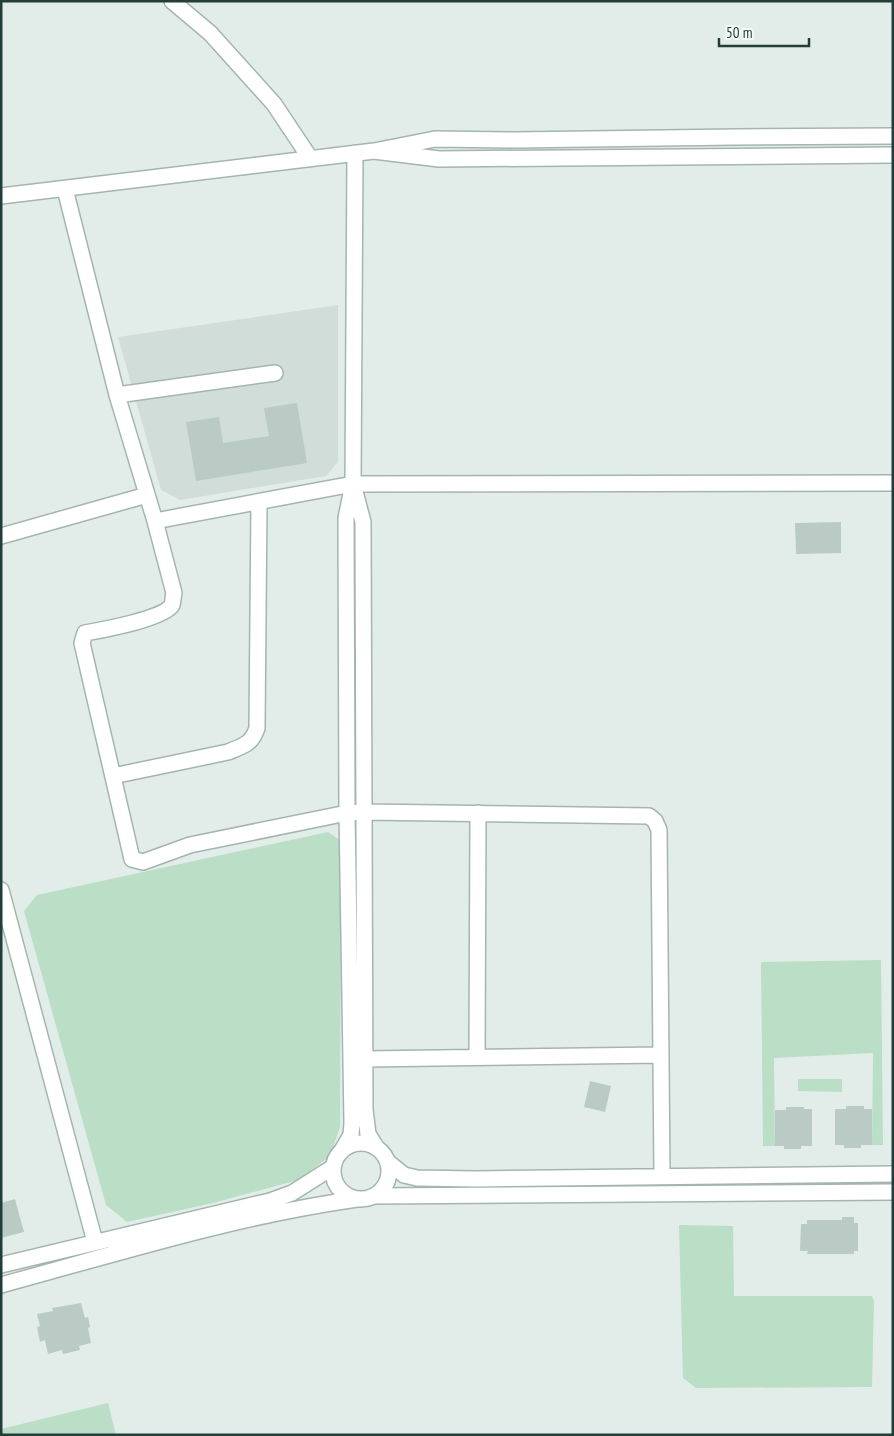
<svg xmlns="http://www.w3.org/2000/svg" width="894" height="1436" viewBox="0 0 894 1436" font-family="'PT Sans Narrow',sans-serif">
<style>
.built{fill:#d0ddd8}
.green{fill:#badec6}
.building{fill:#bacac5}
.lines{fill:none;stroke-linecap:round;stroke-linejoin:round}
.minor-casing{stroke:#a4b5b0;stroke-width:18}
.minor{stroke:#fff;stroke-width:15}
</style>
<rect width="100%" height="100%" fill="#e2ede9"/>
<path class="built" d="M338,305V462L326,476L180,500L161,490L118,337Z"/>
<path class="green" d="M328,832L341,841L340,1127L330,1156L298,1180L213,1203L127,1222L106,1205L24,911L37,895Z
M881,960L883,1145H872L873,1053L774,1058L775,1146H763L761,962Z
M798,1079H842V1092L798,1091Z
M679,1225L733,1226L734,1296H872L874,1301L872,1387L696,1388L683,1378Z
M108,1403L116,1435H1V1429Z"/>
<path class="building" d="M297,403L307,463L196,481L186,422L219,417L223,443L269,436L264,408Z
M841,522V553L796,554L795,523Z
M590,1081L611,1086L605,1112L584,1107Z
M846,1106H864V1109H872V1145H861V1148H844V1145H835V1109H846Z
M786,1107H804V1109H812V1146H801V1149H784V1146H775V1110H786Z
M15,1199L24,1232L1,1238V1203Z
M842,1217H854V1223H858V1251H854V1254H807L808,1251H800L801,1224H807V1220H842Z
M81,1303L85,1318L88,1317L90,1327L88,1328L91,1343L79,1346L80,1350L63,1354L62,1350L48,1354L45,1340L40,1342L37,1327L40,1326L37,1314L53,1311L52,1308Z"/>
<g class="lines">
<defs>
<path id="minor" d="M172,1L210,33L274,104L310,158
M893,136L736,137L515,140L435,139L374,151L439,159L893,155
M65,189L117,395L155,521L174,593C173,596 173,602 172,605C164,619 102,630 85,633L82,643L132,859L143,862L190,845L347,813L365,812L649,816L655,821L659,830L662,1176
M1,196L374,151
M117,395L275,373
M353,484L355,153
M155,521L353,484L893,483
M1,536L147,495
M113,776L228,752C243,746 252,744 257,728L259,502
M1,890L95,1242
M477,1057L478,813
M365,1059L660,1055
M333 1171a28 28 0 1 1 56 0a28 28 0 1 1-56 0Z
M341,1152L351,1135L352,1123L347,813L346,518L353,484L363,522L365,1110L368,1134L376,1147
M388,1162L404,1175L417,1178L476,1179L893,1174
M375,1196L893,1192
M1,1265L270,1201L292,1193L333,1167
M1,1285C119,1253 236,1216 357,1199"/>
</defs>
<use href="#minor" class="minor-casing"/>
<use href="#minor" class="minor"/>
</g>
<rect width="894" height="1436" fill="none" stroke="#213e38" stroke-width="5"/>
<path d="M719 38v8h90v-8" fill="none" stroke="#213e38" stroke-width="2.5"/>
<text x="726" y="38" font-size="15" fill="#213e38" stroke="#f3f9f6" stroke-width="4" paint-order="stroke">50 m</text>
</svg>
